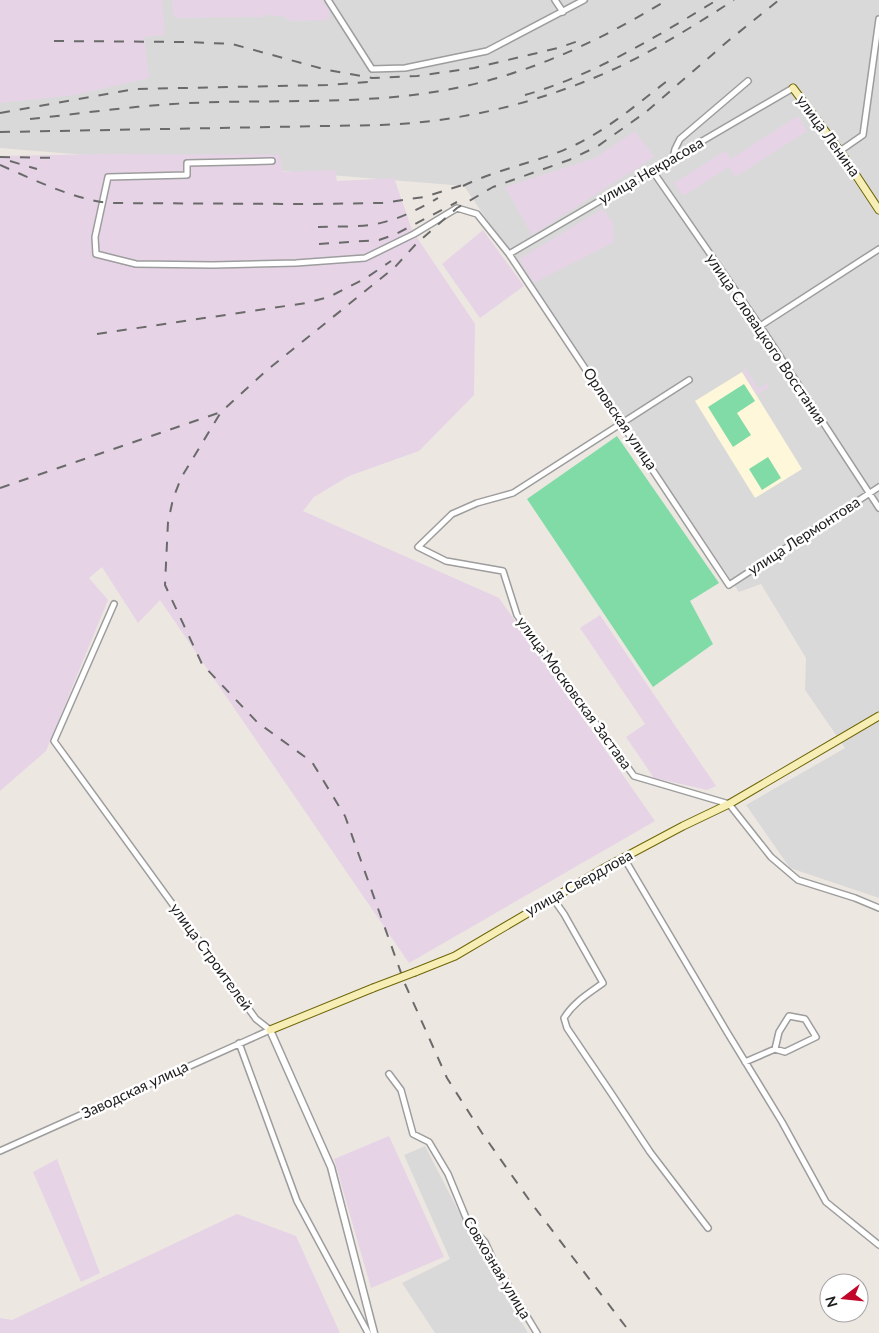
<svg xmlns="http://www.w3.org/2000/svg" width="879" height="1333" viewBox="0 0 879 1333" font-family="Lato,sans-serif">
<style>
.residential{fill:#dad9d9}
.industrial{fill:#e6d4e6}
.education{fill:#fef7da}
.pitch{fill:#81dba7}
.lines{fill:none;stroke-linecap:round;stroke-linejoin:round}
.minor-casing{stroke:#9d9d9d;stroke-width:8}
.tertiary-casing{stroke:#9d9d9d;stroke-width:9}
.secondary-casing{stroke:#6e6608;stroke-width:9}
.minor{stroke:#fff;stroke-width:5}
.tertiary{stroke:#fff;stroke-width:6}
.secondary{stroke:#f7eeb6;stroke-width:7}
.rail{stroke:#6a6a6a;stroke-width:2;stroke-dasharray:10 10;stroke-linecap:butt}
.secondary-bridge-casing{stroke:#6e6608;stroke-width:9;stroke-linecap:butt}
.secondary-bridge{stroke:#f7eeb6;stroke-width:7}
.labels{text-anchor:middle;stroke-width:5;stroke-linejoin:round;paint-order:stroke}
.street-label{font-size:15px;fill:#1c1c1c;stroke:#fff}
</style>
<rect width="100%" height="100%" fill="#ede7e2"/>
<path class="residential" d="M0,0H879V898L790,868L746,805L845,748L805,690L806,658L761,584L739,592L464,186L0,148Z
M425,1146L476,1245L528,1333H435L402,1283L450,1259L404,1155Z"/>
<path class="industrial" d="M0,0H162L165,35L144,37L149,78L75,95L0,103Z
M172,0H322L330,11L329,20L291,21L283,16L265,15L262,17L176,18L173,14Z
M798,116L807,131L735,177L729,167L683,196L674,183L725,151L731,159Z
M635,131L654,157L532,235L505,187L595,158Z
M103,154L279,155L283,172L335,170L337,181L394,178L412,230L475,324L474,395L419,451L349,476L314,497L303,511L499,598L655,821L409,963L160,600L138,623L102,567L89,578L108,600L46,751L0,791V156Z
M603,209L613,223L614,242L534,283L519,259Z
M483,230L524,286L480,318L442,264Z
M746,369L758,389L767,384L769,387L757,395L743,371Z
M600,615L716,786L707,790L654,778L626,737L645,724L580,628Z
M389,1136L444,1257L371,1288L334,1159Z
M57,1159L100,1273L81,1282L33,1172Z
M237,1214L296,1236L340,1333H0V1318L12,1320Z"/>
<path class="education" d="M742,372L802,469L755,498L695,401Z"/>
<path class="pitch" d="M744,384L755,401L737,413L751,435L733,447L708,407Z
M617,436L719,583L690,601L713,644L653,687L527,499Z
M768,457L781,478L762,490L749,469Z"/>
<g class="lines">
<defs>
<path id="minor" d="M328,0L372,69L405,68L487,51L584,0
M555,0L563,12
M840,151L863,135L879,19
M673,158L675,149L680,139L748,81
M272,161L187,163V175L108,177L95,237L96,254L136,264L213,265L296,263L365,258L414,234L457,208L477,214L509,254L729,585L879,487
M652,170L760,326L879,508
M509,254L793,88
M760,326L879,249
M689,380L513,493L477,503L452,514L418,547L446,561L503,571L517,615L634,776L729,804L771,857L798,880L855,898L879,908
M624,858L727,1032L782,1122L826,1202L879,1245
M552,897L564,914L603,983C588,994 574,1002 564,1018L567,1028L611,1093L650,1152L708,1228
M239,1043L297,1201L368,1333
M745,1062L775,1049L779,1032L789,1016L805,1019L816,1037L785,1052L775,1049
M389,1074L401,1090L413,1134L429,1142L448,1174L469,1225L485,1242L494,1262L537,1333
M0,1151L270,1030L256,1019L54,741L114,604"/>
<path id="tertiary" d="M270,1030L331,1167L374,1333"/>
<path id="secondary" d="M793,88L840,151L879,210
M415,972L455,956L606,867L683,826L729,804L879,716
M270,1030L373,988"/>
</defs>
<use href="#minor" class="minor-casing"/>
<use href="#tertiary" class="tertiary-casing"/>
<use href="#secondary" class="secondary-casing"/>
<use href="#minor" class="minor"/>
<use href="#tertiary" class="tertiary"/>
<use href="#secondary" class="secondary"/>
<path class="rail" d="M54,41L190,42L232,44L327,70L372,78L417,76L474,68L558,48L584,39
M525,95C594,75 656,37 717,0
M0,113L135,89L327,85L368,82
M30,119C77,114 125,107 173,104C267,98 363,107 456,88C532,73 601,40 667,0
M0,132L381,125C461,122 539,103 612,70C654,51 695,25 734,0
M0,157L59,158
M10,161L37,169
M0,165C35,180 70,198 108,203L308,204L382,203L424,197L469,183
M463,186C499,168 541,162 577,144C611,127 641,101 671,78
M318,227C341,226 367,228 388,221C406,216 422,207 438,198
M319,244L379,240L396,234L457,202
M97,334L306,303L329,297L366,278L391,261
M0,488L221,412
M626,1327L532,1204L482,1133L447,1078L405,984L345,816L312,762L257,722L202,664L165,585L168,522L173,499L181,478L221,412L266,371L395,267L416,244L457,208L493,187L569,160L598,146L646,112L728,41L779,0"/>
<defs>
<path id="secondary-bridge" d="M373,988L415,972"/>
</defs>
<use href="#secondary-bridge" class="secondary-bridge-casing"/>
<use href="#secondary-bridge" class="secondary-bridge"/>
</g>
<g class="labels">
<g class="street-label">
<text transform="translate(828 136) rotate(54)" y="5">улица Ленина</text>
<text transform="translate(651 171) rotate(-30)" y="5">улица Некрасова</text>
<text transform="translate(766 339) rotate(56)" y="5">улица Словацкого Восстания</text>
<text transform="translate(620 419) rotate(56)" y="5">Орловская улица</text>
<text transform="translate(804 536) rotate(-33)" y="5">улица Лермонтова</text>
<text transform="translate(574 693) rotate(54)" y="5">улица Московская Застава</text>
<text transform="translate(579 883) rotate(-29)" y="5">улица Свердлова</text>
<text transform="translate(211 957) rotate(54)" y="5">улица Строителей</text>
<text transform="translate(135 1090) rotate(-25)" y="5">Заводская улица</text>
<text transform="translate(497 1268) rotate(59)" y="5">Совхозная улица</text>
</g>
</g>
<g transform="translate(844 1298) rotate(254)"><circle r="24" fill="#ffffff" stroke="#a4a4a4"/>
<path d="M0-4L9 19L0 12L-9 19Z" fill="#c2062a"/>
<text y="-8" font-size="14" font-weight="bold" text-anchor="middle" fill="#1c1c1c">N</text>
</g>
</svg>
